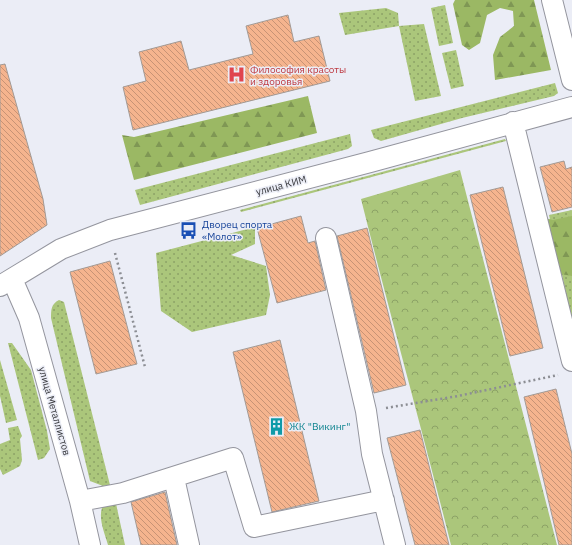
<svg xmlns="http://www.w3.org/2000/svg" width="572" height="545" viewBox="0 0 572 545" font-family="'IBM Plex Sans',sans-serif">
<style>
.grass{fill:url(#grass-dots)}
.forest{fill:url(#forest-firs)}
.park{fill:url(#park-crowns)}
.building{fill:url(#building-back-hatch);stroke:#a29a95}
.lines{fill:none;stroke-linecap:round;stroke-linejoin:round}
.minor-casing{stroke:#94959e;stroke-width:22}
.path{stroke:#8c8e94;stroke-width:2.5;stroke-dasharray:2 3;stroke-linecap:butt}
.minor{stroke:#fff;stroke-width:20}
.labels{text-anchor:middle;stroke-width:3;stroke-linejoin:round;paint-order:stroke}
.health-label{font-size:10px;fill:#be3a42;stroke:#ebedf6;text-anchor:start}
.street-label{font-size:10px;fill:#38393d;stroke:#ebedf6}
.transit-label{font-size:10px;fill:#164399;stroke:#ebedf6;text-anchor:start}
.culture-label{font-size:10px;fill:#0d838f;stroke:#ebedf6;text-anchor:start}
</style>
<defs>
<pattern id="grass-dots" width="8" height="8" patternUnits="userSpaceOnUse"><rect width="8" height="8" fill="#abc67b"/><path d="M2 2h.1M6 6h.1" fill="none" stroke="#8ca266" stroke-width="1.8" stroke-linecap="round"/></pattern>
<pattern id="forest-firs" width="22" height="20" patternUnits="userSpaceOnUse"><rect width="22" height="20" fill="#9bb864"/><path d="M5 1l3.5 6h-7zM16 11l3.5 6h-7z" fill="#7f9754"/></pattern>
<pattern id="park-crowns" width="20" height="18" patternUnits="userSpaceOnUse"><rect width="20" height="18" fill="#abc67b"/><path d="M2 6a3 3 0 1 1 6 0M12 15a3 3 0 1 1 6 0" fill="none" stroke="#8ca266"/></pattern>
<pattern id="building-back-hatch" width="6" height="6" patternUnits="userSpaceOnUse"><rect width="6" height="6" fill="#f5b48e"/><path d="M-1 5l2 2M0 0l6 6M5-1l2 2" fill="none" stroke="#c79375"/></pattern>
</defs>
<rect width="100%" height="100%" fill="#ebedf6"/>
<path class="grass" d="M445,5L453,43L439,46L431,8Z
M386,8L398,13L399,26L424,24L441,96L415,101L399,26L345,35L339,13Z
M456,50L464,86L451,89L442,53Z
M555,83L558,93L554,96L462,118L381,141L374,138L371,130Z
M350,134L352,146L348,149L140,205L135,190Z
M505,139L506,141L241,212L240,210Z
M572,210V321L549,215Z
M255,227V244L231,255L266,266L270,295L266,315L192,332L161,311L156,253Z
M59,300L64,302L110,485L103,486L90,481L51,318C51,310 51,304 59,300Z
M8,343H12L31,370L47,431L50,449L44,458L38,460Z
M0,360L17,420L6,423L0,396Z
M18,426L22,436L20,439L22,460L20,466L3,475L0,469V444L10,440L8,428Z
M115,499L125,545H108C104,531 96,514 105,502Z"/>
<path class="forest" d="M455,0H534L551,70L495,80L493,55L500,37L514,26L513,11L500,8L487,15L480,43L469,50L462,45L453,4Z
M308,96L317,133L134,180L122,135L134,137Z
M572,216V276L555,273L541,217L553,220Z"/>
<path class="park" d="M460,170L557,545H451C422,429 390,315 361,199Z"/>
<path class="building" d="M288,15L294,42L319,36L330,81L133,130L123,87L146,81L139,52L181,41L189,70L253,54L246,26Z
M5,64L43,199L47,225L0,256V65Z
M564,161L566,169L572,167V207L552,212L540,167Z
M503,187L543,348L510,356L470,195Z
M301,216L308,243L315,241L326,290L277,303L257,228Z
M367,228L406,385L374,393L337,236Z
M110,261L137,364L96,374L70,272Z
M280,340L319,501L272,512L233,352Z
M556,389L572,454V545H559L524,397Z
M420,430L449,545H415L387,438Z
M165,492L177,545H141L131,502Z"/>
<g class="lines">
<defs>
<path id="minor" d="M552,0L572,80
M513,122L572,361
M326,238L366,411L372,454L395,545
M12,279L29,318L80,501L90,545
M0,286L61,249L110,230L370,162L572,107
M174,478L189,545
M80,501L123,493L233,458L254,527L384,500"/>
</defs>
<use href="#minor" class="minor-casing"/>
<path class="path" d="M115,253L145,367
M386,408L458,396L558,375"/>
<use href="#minor" class="minor"/>
</g>
<defs>
<symbol id="hospital-bare" viewBox="-9 -9 18 18"><path d="M-5-5h3v3.5h4V-5h3V5h-3V1.5h-4V5h-3Z" fill="#e0444e" stroke="#ebedf6" stroke-width="2.5" paint-order="stroke"/></symbol>
<symbol id="bus-bare" viewBox="-9 -9 18 18"><path d="M-5-6H5V4H4V6H2V4H-2V6H-4V4H-5ZM-3.5-4V0h7V-4ZM-3.5 1.2v1.5H-2V1.2ZM2 1.2v1.5H3.5V1.2Z" fill="#1a4fb4" stroke="#ebedf6" stroke-width="2.5" paint-order="stroke"/></symbol>
<symbol id="building-bare" viewBox="-9 -9 18 18"><path d="M-4-6H4V6H1V3H-1V6H-4ZM-2.5-4.3h1.7v1.8h-1.7ZM.8-4.3h1.7v1.8H.8ZM-2.5-1h1.7V.8h-1.7ZM.8-1h1.7V.8H.8Z" fill="#0f9aa8" stroke="#ebedf6" stroke-width="2.5" paint-order="stroke"/></symbol>
</defs>
<g fill-rule="evenodd">
<use href="#hospital-bare" x="224" y="62" width="25" height="25"/>
<use href="#bus-bare" x="176" y="218" width="25" height="25"/>
<use href="#building-bare" x="264" y="414" width="25" height="25"/>
</g>
<g class="labels">
<g class="health-label">
<text x="250" y="73">Философия красоты<tspan x="250" dy="12">и здоровья</tspan></text>
</g>
<g class="street-label">
<text transform="translate(281 185) rotate(-15)" y="4">улица КИМ</text>
<text transform="translate(55 411) rotate(74)" y="4">улица Металлистов</text>
</g>
<g class="transit-label">
<text x="202" y="228">Дворец спорта<tspan x="202" dy="12">«Молот»</tspan></text>
</g>
<g class="culture-label">
<text x="289" y="430">ЖК "Викинг"</text>
</g>
</g>
</svg>
